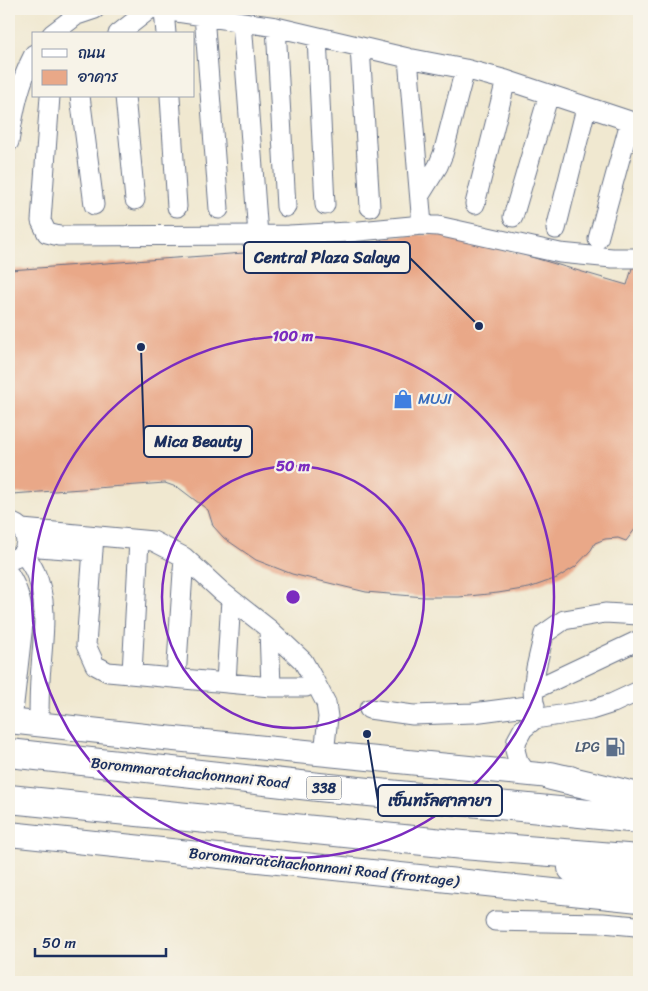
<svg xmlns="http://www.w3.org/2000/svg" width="648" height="991" viewBox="0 0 648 991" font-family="Sriracha,'Playpen Sans Thai',sans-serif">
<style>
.building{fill:#e9a888}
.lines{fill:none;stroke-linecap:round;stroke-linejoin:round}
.minor-casing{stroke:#667086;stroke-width:21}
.major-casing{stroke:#667086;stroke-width:26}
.highway-casing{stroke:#667086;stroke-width:30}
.minor{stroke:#fff;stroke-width:19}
.major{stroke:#fff;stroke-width:24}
.highway{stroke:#fff;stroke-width:28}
.ring{fill:none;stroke:#7b2cbf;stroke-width:2.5}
.labels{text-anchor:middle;stroke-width:4.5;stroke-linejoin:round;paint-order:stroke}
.shield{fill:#f7f3e8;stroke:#5d6a87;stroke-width:1}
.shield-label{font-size:14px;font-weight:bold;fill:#1b2f5e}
.shop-label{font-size:15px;fill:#366cbe;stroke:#f7f3e8;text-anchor:start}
.service-label{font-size:15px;fill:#4e5e75;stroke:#f7f3e8;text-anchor:end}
.street-label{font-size:15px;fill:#1b2f5e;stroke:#f7f3e8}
.centre{fill:#7b2cbf;stroke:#f7f3e8;stroke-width:2.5}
.ring-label{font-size:15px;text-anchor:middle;font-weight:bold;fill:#7b2cbf;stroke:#f7f3e8;stroke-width:4.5;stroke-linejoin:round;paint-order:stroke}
.leader{fill:none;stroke:#1b2f5e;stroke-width:2}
.callout-dot{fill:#1b2f5e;stroke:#f7f3e8;stroke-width:2}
.callout{fill:#f7f3e8;stroke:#1b2f5e;stroke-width:2}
.callout-label{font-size:16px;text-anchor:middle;font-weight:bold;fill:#1b2f5e}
</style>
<rect width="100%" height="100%" fill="#f7f3e8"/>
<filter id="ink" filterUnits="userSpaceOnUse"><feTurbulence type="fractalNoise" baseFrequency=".02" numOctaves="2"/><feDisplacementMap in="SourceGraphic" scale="10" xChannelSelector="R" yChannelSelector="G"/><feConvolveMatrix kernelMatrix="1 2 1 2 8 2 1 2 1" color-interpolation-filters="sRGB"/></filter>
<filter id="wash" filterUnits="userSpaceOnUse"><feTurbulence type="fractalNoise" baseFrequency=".0096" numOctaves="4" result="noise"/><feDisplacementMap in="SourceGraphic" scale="20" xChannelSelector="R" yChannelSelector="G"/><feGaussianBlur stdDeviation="1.12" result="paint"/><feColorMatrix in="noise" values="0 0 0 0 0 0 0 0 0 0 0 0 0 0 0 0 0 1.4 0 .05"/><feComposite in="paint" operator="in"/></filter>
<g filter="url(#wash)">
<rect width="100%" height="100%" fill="#f0e8d0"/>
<g id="blocks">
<path class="building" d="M449,233L627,285L633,265L639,267V524L626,541L618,538L605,539L595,543L591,550L575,567L557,578L529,588L498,593L459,597H424L366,592L292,574L256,560L224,538L213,526L208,510L179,488L165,483L12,494L9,457L10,270L382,243L381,238Z"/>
</g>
</g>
<g filter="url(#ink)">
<use href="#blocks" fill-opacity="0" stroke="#667086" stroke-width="1"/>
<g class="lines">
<defs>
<path id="minor" d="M157,9L276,27L408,58L465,69L506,80L639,124
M164,10L166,34
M204,15L219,209
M242,22L258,235
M276,27L286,207
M52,34L77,15L95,9
M118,34L150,9
M317,37L325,205
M360,47L370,207
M408,58L422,225
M50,96L41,221L47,233L59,236L289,235L349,232L422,225L438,226L560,253L612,258H639
M80,96L94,205
M125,96L135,200
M170,96L177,207
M9,142C14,110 19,83 34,54
M420,195L438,166L443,154L465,69
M475,204L506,80
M513,217L549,94
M556,229L586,108
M598,239L630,122
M9,522C31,527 32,556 9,560
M22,529L153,541L184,557L222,592L269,629L303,661L315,682L306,687H271L108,672L95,665L86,645L94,536
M25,546L93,551
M23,552C27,558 32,565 35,572C49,601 43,636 41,667C39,686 39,705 39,724
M9,574C19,590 23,605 23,624L12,721
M269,629L271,687
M132,673L139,540
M176,678L184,557
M226,682L231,599
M315,682L326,703L328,717L324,754
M533,690L639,640
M369,709L413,715L473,713L535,705
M535,719L533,690L536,668L544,634L564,620L605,613L639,615
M527,774L518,761L515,750L517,740L523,729L535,719L591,710L613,703L639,691
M495,921L603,923L636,926L639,928"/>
<path id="major" d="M9,721L154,737L570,778
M9,834L639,900"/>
<path id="highway" d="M9,753L319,787L639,819
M551,776L639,797
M9,799L463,845L639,859
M572,868L639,882"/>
</defs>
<use href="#minor" class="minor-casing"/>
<use href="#major" class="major-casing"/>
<use href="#highway" class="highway-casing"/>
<use href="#minor" class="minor"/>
<use href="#major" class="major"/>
<use href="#highway" class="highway"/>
</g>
</g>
<g class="ring">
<circle cx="293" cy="597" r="131"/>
<circle cx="293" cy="597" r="261"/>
</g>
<defs>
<symbol id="shop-bare" viewBox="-9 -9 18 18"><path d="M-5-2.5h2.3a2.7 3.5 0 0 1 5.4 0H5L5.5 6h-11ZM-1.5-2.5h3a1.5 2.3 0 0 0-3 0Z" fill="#3f7fe0" stroke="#f7f3e8" stroke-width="2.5" paint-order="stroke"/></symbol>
<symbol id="fuel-bare" viewBox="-9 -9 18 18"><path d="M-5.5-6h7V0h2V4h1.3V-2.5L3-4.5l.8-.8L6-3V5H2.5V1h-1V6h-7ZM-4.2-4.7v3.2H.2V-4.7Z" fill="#5c6f8a" stroke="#f7f3e8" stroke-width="2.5" paint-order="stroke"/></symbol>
</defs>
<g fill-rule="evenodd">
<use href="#shop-bare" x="389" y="385" width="28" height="28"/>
<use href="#fuel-bare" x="601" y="733" width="28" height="28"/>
</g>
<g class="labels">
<rect class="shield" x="306.5" y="776.5" width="35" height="23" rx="4"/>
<g class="shield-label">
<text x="324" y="793">338</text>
</g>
<g class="shop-label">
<text x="418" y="404">MUJI</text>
</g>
<g class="service-label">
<text x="600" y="752">LPG</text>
</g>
<g class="street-label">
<text transform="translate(190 773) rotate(6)" y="5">Borommaratchachonnani Road</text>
<text transform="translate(324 867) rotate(6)" y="5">Borommaratchachonnani Road (frontage)</text>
</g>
</g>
<circle cx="293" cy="597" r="8" class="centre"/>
<g class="ring-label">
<text x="293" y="341">100 m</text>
<text x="293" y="471">50 m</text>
</g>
<path class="leader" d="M479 326L410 258M141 347L144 441M367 734L378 801"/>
<g class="callout-dot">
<circle cx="479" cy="326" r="5"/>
<circle cx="141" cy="347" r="5"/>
<circle cx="367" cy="734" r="5"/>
</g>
<g class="callout">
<rect x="244" y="242" width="166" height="31" rx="5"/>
<rect x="144" y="426" width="108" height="31" rx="5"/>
<rect x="378" y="785" width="124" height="31" rx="5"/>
</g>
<g class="callout-label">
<text x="327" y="263">Central Plaza Salaya</text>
<text x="198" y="447">Mica Beauty</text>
<text x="440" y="806">เซ็นทรัลศาลายา</text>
</g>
<rect width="648" height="991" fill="none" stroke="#f7f3e8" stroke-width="30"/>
<rect x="32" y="32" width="162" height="65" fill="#f7f3e8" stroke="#9fa5b1"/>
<rect x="42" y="49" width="25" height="8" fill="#ffffff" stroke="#9fa5b1"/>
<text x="78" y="58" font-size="15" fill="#1b2f5e">ถนน</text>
<rect x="42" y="70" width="25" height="15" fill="#e9a888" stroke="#9fa5b1"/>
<text x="78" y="82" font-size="15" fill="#1b2f5e">อาคาร</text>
<path d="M35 948v8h131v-8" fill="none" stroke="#1b2f5e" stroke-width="2.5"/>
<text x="42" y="948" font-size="15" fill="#1b2f5e" stroke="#f7f3e8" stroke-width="4" paint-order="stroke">50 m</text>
</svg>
